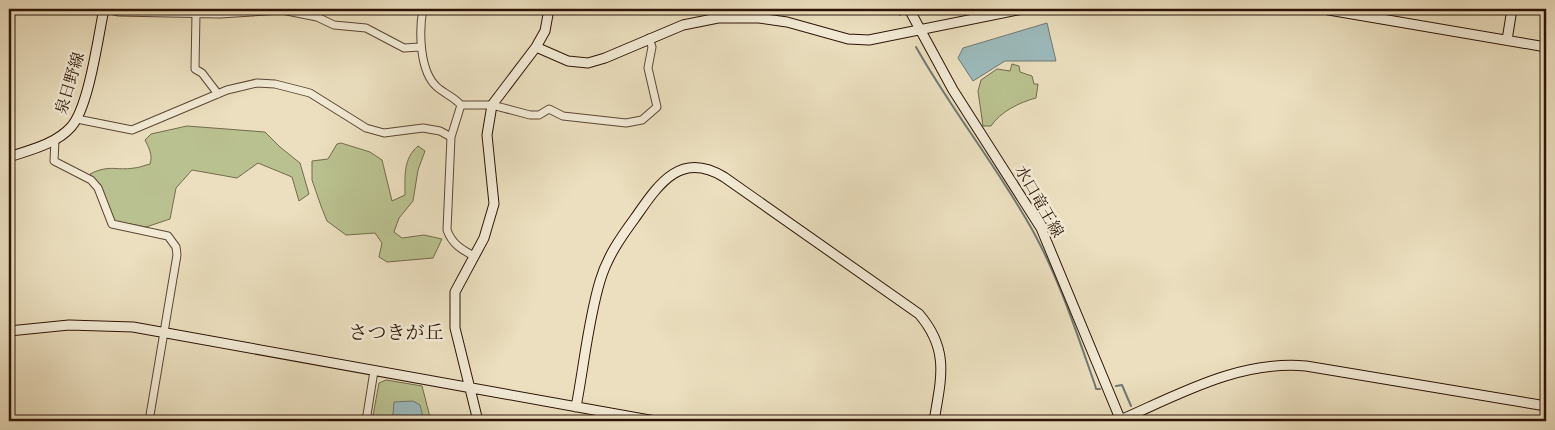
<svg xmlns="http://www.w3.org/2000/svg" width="1555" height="430" viewBox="0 0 1555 430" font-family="'IM FELL French Canon','Noto Serif JP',serif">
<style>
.green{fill:#bac190;stroke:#746a4b}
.water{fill:#9cbabc;stroke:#707873}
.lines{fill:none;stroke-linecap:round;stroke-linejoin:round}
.stream{stroke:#707873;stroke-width:2}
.street-casing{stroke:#5c4734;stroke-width:9}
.secondary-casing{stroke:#2d1406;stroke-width:11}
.street{stroke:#f2ead5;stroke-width:7}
.secondary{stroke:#f2ead5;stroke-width:9}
.labels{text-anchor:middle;stroke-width:5;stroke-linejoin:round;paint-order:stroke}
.street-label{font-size:16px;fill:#2d1406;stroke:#f2ead5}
.quarter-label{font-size:19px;fill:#2d1406;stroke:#f2ead5}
</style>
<rect width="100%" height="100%" fill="#ebdfbf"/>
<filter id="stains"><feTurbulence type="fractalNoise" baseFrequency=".004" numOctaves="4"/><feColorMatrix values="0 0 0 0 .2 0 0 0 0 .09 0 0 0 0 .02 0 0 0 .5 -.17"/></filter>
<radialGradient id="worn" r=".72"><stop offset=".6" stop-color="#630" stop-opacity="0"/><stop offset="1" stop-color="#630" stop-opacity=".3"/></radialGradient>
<path class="green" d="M1012,64L1019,66L1020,72L1032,76L1034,84H1038L1036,98C1020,102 1000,112 991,126H983L978,91L981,80L997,69L1010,71Z
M187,126L265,132L280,147L300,163L309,194L299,201L292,177L258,163L237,178L192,170L176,188L170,219L146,227L114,221L102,192L90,174C110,164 116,171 134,168C139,168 145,165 150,164C153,155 149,148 145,140L151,134Z
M341,143L370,152L382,160L392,201L405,195C405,176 403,159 418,146L425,151L418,170L413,201L399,218L394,232L402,238L424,235L442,239L433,258L387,262L379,257L382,243L375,233L346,235L327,221L321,206L312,180V161L328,159L337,144Z
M386,380L422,386L431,421H372L379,383Z"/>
<path class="water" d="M1047,23L1056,61H1005L973,81L958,58L963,48Z
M413,401L420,405L424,421H387L393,414L394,402Z"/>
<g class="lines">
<path class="stream" d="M897,9L900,15
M916,47C952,111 999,169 1034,233C1060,281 1077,334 1095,385L1096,389H1100
M1116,386L1122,385L1131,406"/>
<defs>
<path id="street" d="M106,9L119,12L220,14L282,10L317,17L334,25L366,28L404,48L420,47
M423,9C419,30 419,71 437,87C445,94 454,97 461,105H492L530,115H539L549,109L563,116L626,123L642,120L657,107L648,68L652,47L649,38
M196,13L195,69L202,73L218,94
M461,105L451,137L447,230C452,244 462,250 474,256
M77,119L132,130L227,90L257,83L275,84L310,93L366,128L384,133L423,128L440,131L451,137
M55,140L54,161L91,180L98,188L112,224L168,236L176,247L177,255L149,421
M366,421L374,371"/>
<path id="secondary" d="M909,9L953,90L1041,228L1121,421
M1323,9L1546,47
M1507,40L1512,9
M536,47L568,61L588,63L605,58L683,25L718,18H759L787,22L848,39L869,40L1023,9
M9,157C30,150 56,144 71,127C89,107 98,37 104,9
M9,331L69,325L133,327L655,421
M576,407C584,366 588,321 600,281C607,257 621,237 635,218C658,185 680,150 724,177L919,314C950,350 941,379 934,421
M478,421L455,328V292L484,238L494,204L487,135L492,105L536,47L545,31L549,9
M1118,421C1178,395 1238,360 1306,366L1546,406"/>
</defs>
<use href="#street" class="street-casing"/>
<use href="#secondary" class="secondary-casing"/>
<use href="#street" class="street"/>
<use href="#secondary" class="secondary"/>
</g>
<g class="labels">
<g class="street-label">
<text transform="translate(69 83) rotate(-73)" y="6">泉日野線</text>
<text transform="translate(1040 201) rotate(60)" y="6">水口竜王線</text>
</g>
<g class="quarter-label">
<text x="396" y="339">さつきが丘</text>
</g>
</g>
<rect width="1555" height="430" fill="none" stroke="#ebdfbf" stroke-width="30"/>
<rect x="10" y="10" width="1535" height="410" fill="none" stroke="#2d1406" stroke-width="2.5"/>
<rect x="15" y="15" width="1525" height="400" fill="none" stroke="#2d1406"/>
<rect width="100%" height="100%" filter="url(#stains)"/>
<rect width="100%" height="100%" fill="url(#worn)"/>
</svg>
